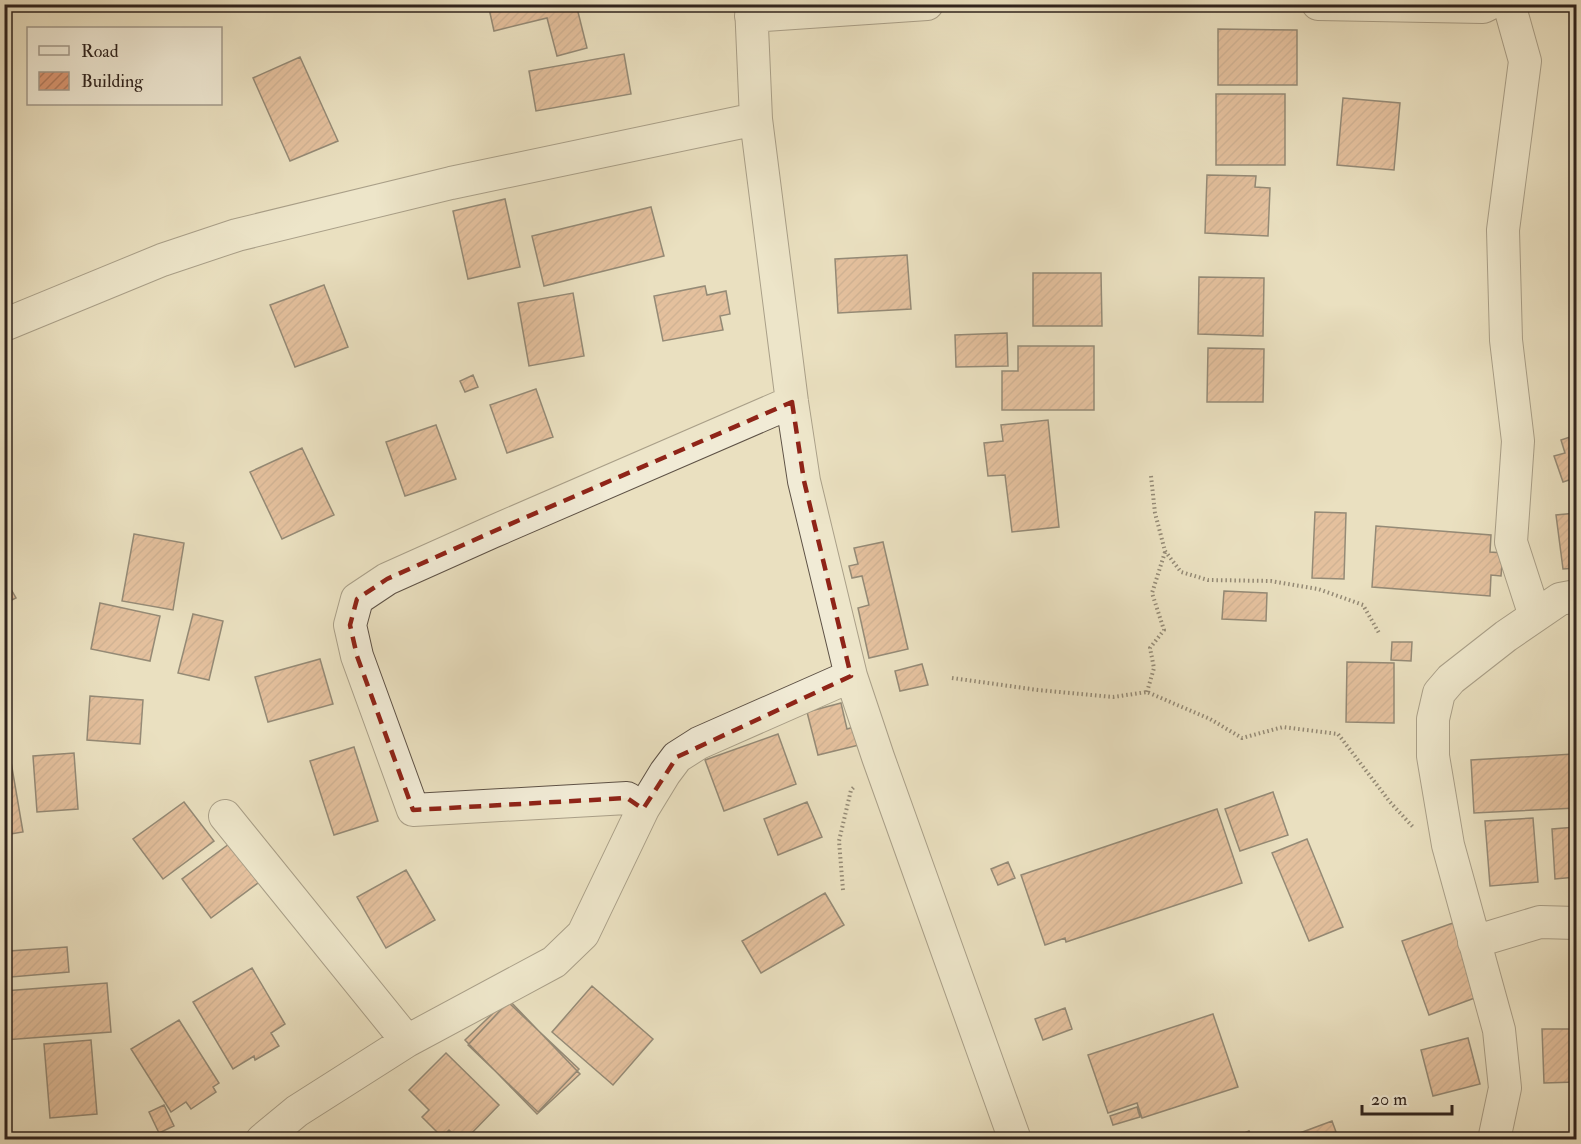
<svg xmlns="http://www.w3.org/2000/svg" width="1581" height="1144" viewBox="0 0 1581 1144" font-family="'IM FELL Double Pica',serif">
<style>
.building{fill:url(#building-hatch);stroke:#2f231d;stroke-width:1.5}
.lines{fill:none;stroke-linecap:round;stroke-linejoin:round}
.minor-casing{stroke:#5e5246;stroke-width:34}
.path{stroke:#2f231d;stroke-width:4;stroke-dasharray:1.5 3;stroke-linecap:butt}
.minor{stroke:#f1ebd6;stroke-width:32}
.marked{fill:none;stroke:#8f2418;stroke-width:4.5;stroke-dasharray:12 8;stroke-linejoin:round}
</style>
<defs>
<pattern id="building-hatch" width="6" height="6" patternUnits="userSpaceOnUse" patternTransform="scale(1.5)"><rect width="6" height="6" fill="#dd9974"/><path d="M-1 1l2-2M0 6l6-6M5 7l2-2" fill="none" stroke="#b47c5f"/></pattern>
</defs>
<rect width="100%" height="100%" fill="#eae0c0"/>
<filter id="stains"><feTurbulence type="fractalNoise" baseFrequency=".00333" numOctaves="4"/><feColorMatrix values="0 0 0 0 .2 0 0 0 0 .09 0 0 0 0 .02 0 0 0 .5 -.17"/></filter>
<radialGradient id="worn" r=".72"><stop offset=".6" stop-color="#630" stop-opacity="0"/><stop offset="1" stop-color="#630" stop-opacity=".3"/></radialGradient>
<path class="building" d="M488,4H576L587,48L557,56L547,18L494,31Z
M1218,29L1297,30V85H1218Z
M624,54L631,94L536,111L529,71Z
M300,57L338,141L290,161L253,78Z
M1216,94H1285V165H1216Z
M1343,98L1400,103L1394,170L1337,165Z
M1207,175L1256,176L1255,187L1270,188L1268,236L1205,233Z
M505,199L520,267L468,279L453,211Z
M651,207L664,256L544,286L532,236Z
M907,255L911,309L838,313L835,259Z
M1033,273H1101L1102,326H1033Z
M1199,277L1264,278L1263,336L1198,334Z
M324,285L348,347L295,367L270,305Z
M705,286L707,295L726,291L730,314L720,316L723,330L663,341L654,296Z
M573,293L584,356L529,366L518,303Z
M1007,333L1008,366L956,367L955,335Z
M1018,346H1094V410H1002V371H1018Z
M1208,348L1264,349L1263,402H1207Z
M473,375L478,387L465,392L460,381Z
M536,389L553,437L507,453L490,405Z
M1048,420L1059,527L1012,532L1005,475L988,476L984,443L1003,441L1001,425Z
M436,425L456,479L405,496L386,442Z
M1576,435V491L1572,479L1563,482L1554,456L1565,453L1561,440Z
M302,448L334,515L282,539L250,472Z
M1315,512L1346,513L1344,579L1312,578Z
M1576,513V568L1563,569L1556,515Z
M1376,526L1491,535L1490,552L1503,553L1501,576L1491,575L1490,596L1372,587Z
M134,534L184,543L173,610L122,601Z
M883,542L908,649L869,658L858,608L869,605L862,576L852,578L849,566L858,564L854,548Z
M4,577L16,598L4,604Z
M1224,591L1267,593L1266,621L1222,619Z
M100,603L160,616L150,661L91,649Z
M193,614L223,621L209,680L178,673Z
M1392,642H1412L1411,661L1391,660Z
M320,659L333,704L268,722L255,677Z
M1347,662L1394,663V723L1346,722Z
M922,664L928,685L900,691L895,671Z
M90,696L143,700L140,744L87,740Z
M841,703L847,729L854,727L859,745L818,755L807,712Z
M778,734L796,784L724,811L705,760Z
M354,747L378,821L334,835L310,761Z
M9,750L23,832L4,835V751Z
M74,753L78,809L37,812L33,756Z
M1573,754L1576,808L1474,813L1471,760Z
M1273,792L1288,835L1240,851L1225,809Z
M184,802L214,841L163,879L133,839Z
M807,802L822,837L778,855L764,819Z
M1217,809L1242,883L1066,942L1065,938L1045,945L1021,875Z
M1533,818L1538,882L1490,886L1485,821Z
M1576,827V877L1555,879L1552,829Z
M1307,839L1343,927L1309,941L1272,853Z
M233,841L262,880L211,918L182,879Z
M1008,862L1015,878L998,885L991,869Z
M406,870L435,920L386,948L357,897Z
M825,893L844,925L761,973L742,941Z
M1453,923L1480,996L1429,1015L1402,941Z
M67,947L69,972L11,977L9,951Z
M252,968L285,1024L271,1033L279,1046L255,1060L254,1056L233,1069L193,1002Z
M107,983L111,1032L4,1040V991Z
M592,986L653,1039L613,1085L552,1032Z
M508,999L580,1074L537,1114L465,1040Z
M508,1002L579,1069L538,1112L468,1045Z
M1065,1008L1072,1029L1043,1040L1035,1019Z
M1213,1014L1238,1087L1142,1118L1137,1103L1108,1113L1088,1055Z
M179,1020L219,1083L213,1087L216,1092L191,1109L186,1102L171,1112L131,1049Z
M1542,1029H1576V1082L1544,1083Z
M1468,1038L1480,1084L1433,1096L1421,1050Z
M91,1040L97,1114L50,1118L44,1044Z
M446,1053L499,1105L465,1140H459L449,1130L442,1137L422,1117L429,1110L409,1090Z
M164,1105L174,1126L159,1133L149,1112Z
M1137,1107L1140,1117L1113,1125L1110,1116Z
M1332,1121L1339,1140H1281Z
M1249,1131L1253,1140H1234L1233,1138Z"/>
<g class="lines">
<defs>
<path id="minor" d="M751,4L756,119L792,402L804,481L851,676L878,757L1015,1140
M1318,4L1483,7L1489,4
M1509,4L1525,61L1503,230L1506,340L1518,441L1511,542L1535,616
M751,16L927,4
M4,325L162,260L237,235L451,183L756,119
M643,809L627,798L413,810L357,656L350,625L357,599L387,579L492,532L792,402
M225,816L407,1041
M1474,942L1540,922L1576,923
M262,1140L297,1111L407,1041L554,962L583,934L643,809L665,773L677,757L699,743L851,676
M1494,1140L1505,1088L1499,1030L1448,845L1433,756V719L1439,693L1451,679L1506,636L1560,599L1576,596"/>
</defs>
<use href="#minor" class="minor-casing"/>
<path class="path" d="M1151,476L1155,513L1165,551L1181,572L1208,580L1271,581L1318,589L1363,605L1379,633
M952,678L1038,690L1113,697L1147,692L1210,719L1242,738L1283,727L1338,734L1390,802L1413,827
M1147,692L1154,668L1150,648L1164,630L1152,593L1165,552
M843,890L839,841L851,790L855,786"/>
<use href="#minor" class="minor"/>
</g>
<path d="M0 0H1581V1144H0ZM792,402L804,481L851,676L677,757L643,809L627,798L413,810L357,656L350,625L357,599L387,579L492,532Z" fill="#eae0c0" fill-opacity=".55" fill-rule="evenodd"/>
<path class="marked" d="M792,402L804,481L851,676L677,757L643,809L627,798L413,810L357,656L350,625L357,599L387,579L492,532Z"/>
<rect width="1581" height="1144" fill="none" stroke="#eae0c0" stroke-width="24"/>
<rect x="6" y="6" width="1569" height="1132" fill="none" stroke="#2f231d" stroke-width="3"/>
<rect x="12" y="12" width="1557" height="1120" fill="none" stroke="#2f231d" stroke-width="1.5"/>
<rect x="27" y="27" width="195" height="78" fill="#f1ebd6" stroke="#a39b8c" stroke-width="1.5"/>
<rect x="39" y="46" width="30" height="9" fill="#f1ebd6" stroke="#a39b8c" stroke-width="1.5"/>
<text x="81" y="57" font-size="18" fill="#2f231d">Road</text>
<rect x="39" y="72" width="30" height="18" fill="url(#building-hatch)" stroke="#a39b8c" stroke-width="1.5"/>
<text x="81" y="87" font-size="18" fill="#2f231d">Building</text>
<path d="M1362 1105v9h90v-9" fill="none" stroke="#2f231d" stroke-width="3"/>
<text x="1371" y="1105" font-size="18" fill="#2f231d" stroke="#f1ebd6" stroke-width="4.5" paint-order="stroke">20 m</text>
<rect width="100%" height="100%" filter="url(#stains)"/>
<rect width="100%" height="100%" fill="url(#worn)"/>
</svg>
